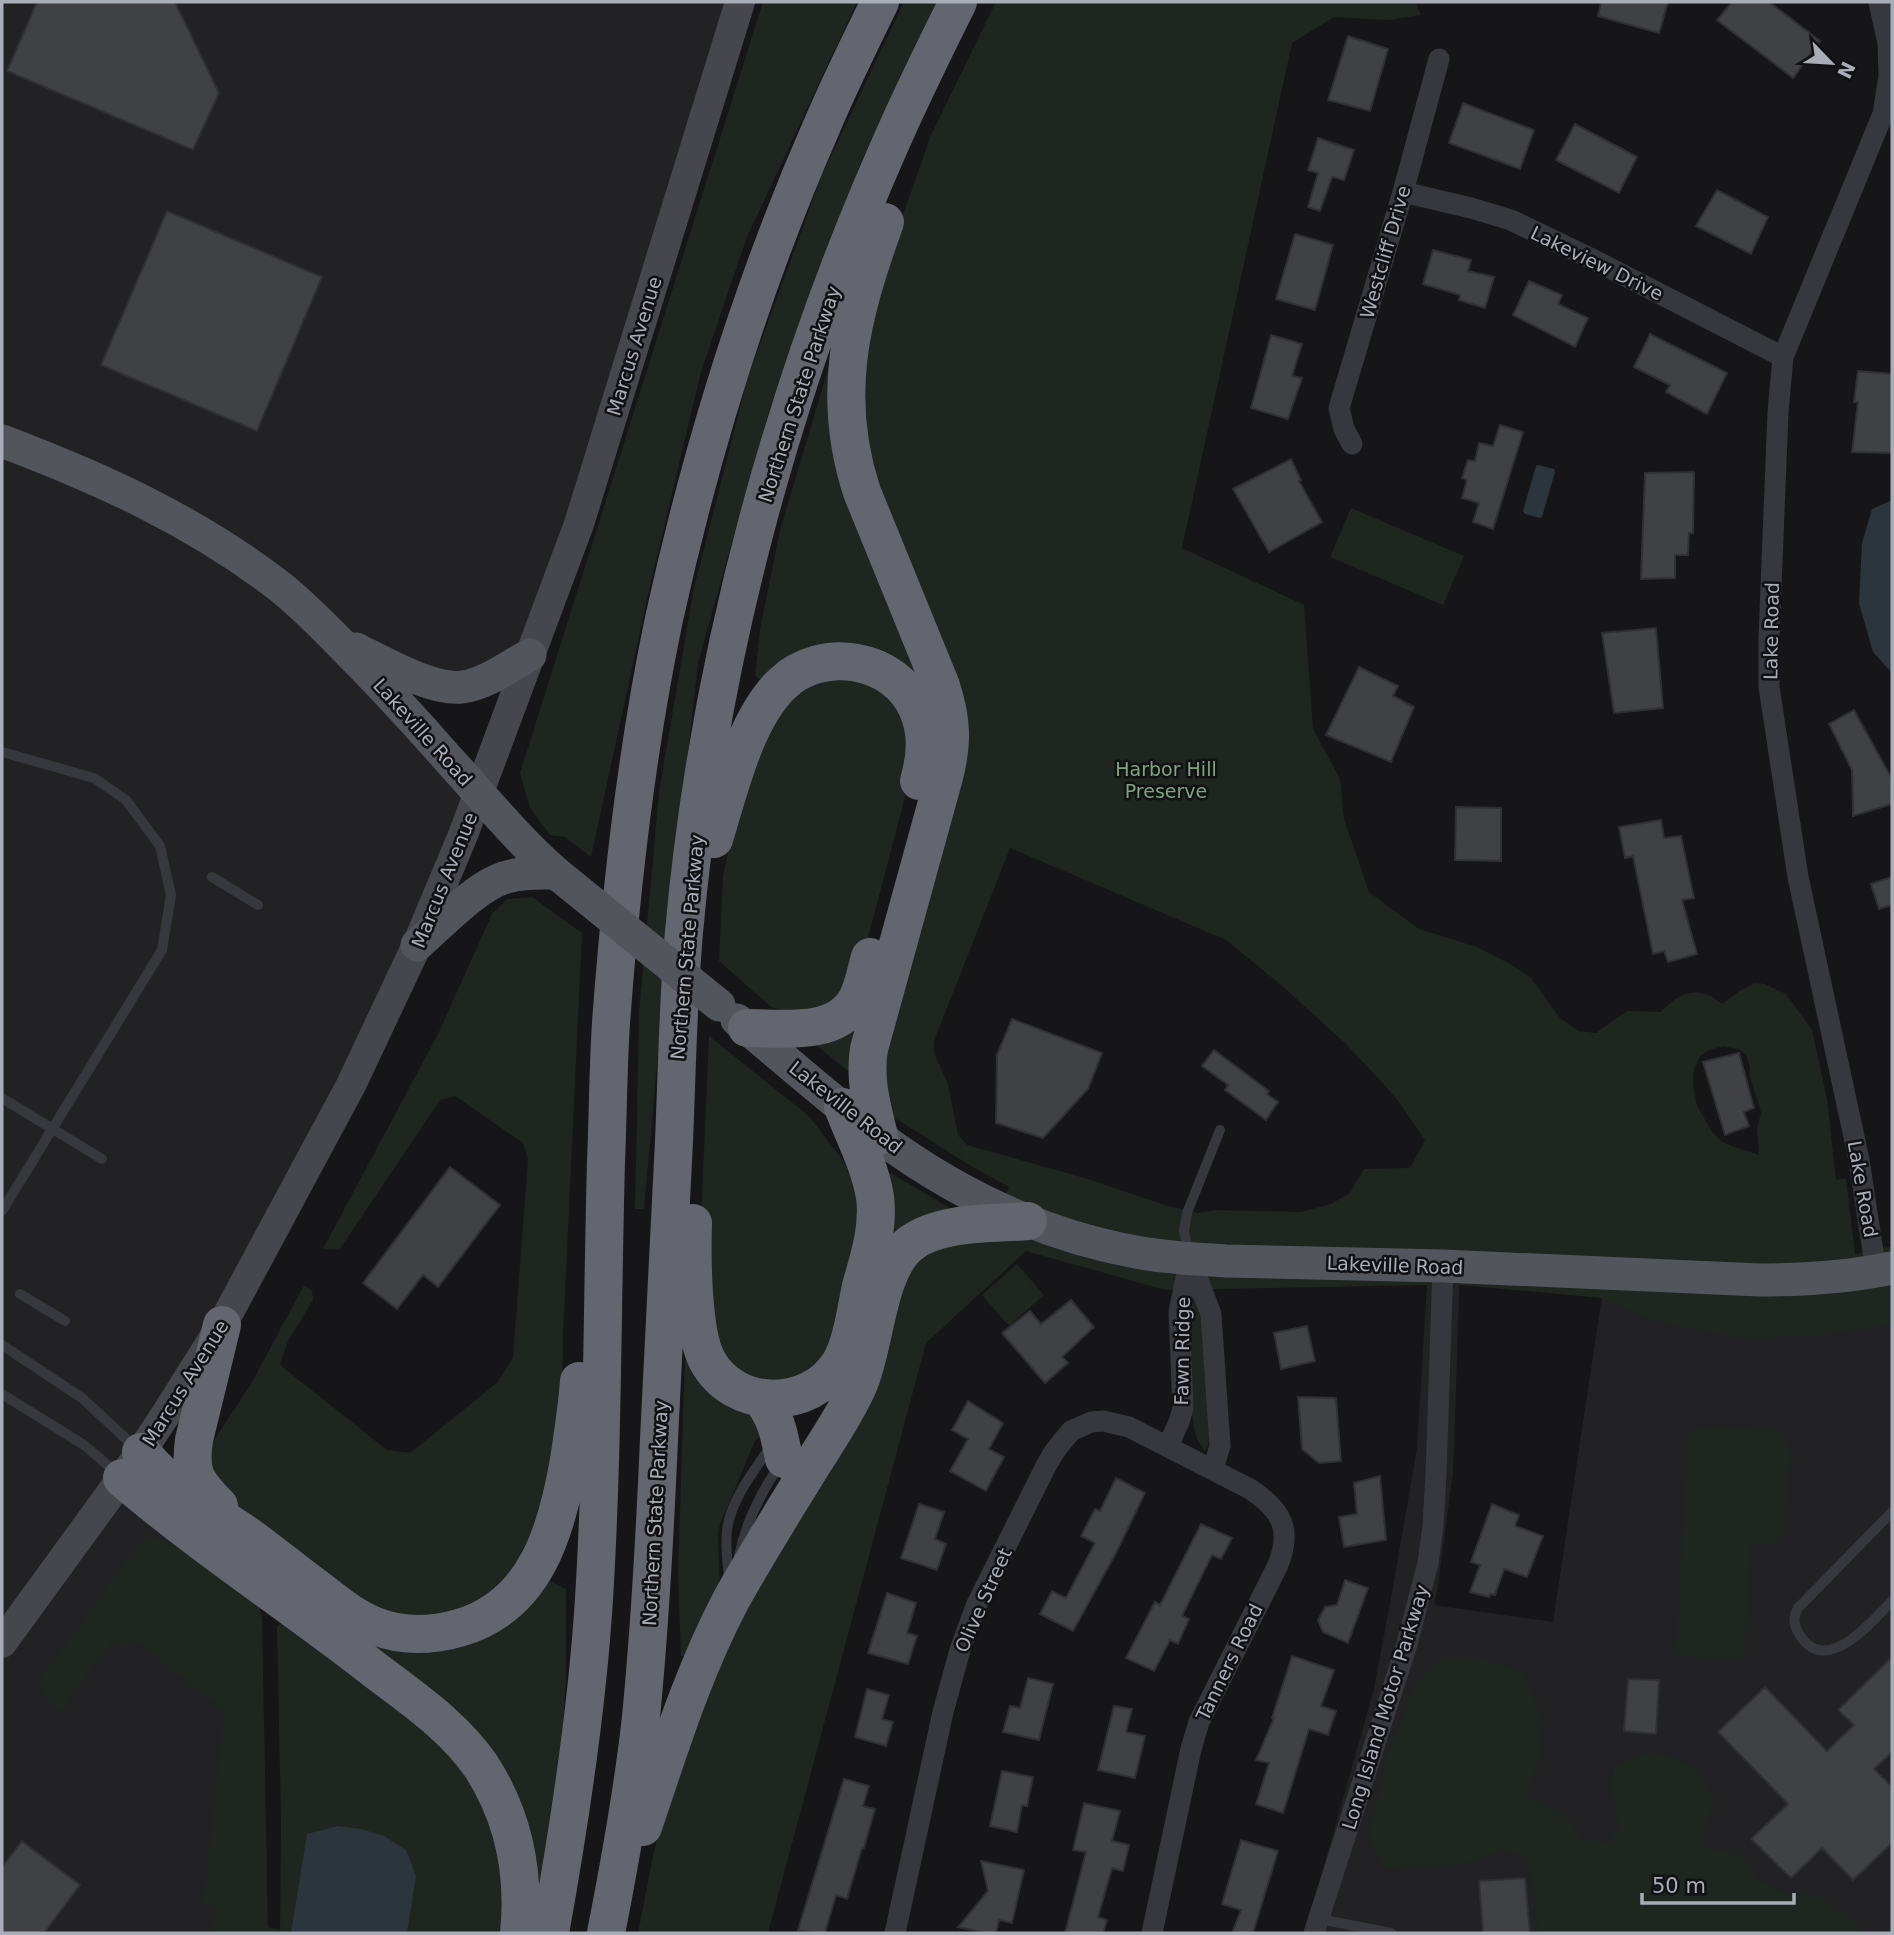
<svg xmlns="http://www.w3.org/2000/svg" width="1894" height="1935" viewBox="0 0 1894 1935" font-family="'DejaVu Sans',sans-serif">
<style>
.built{fill:#222225}
.green{fill:#1e261f;fill-rule:evenodd}
.water{fill:#2c353c}
.building{fill:#404145;stroke:#303034;stroke-width:2}
.lines{fill:none;stroke-linecap:round;stroke-linejoin:round}
.service{stroke:#37383d;stroke-width:10}
.minor{stroke:#37383d;stroke-width:21}
.secondary{stroke:#45474d;stroke-width:30}
.primary{stroke:#53555c;stroke-width:33}
.motorway{stroke:#63666e;stroke-width:38}
.primary-bridge{stroke:#53555c;stroke-width:33}
.labels{text-anchor:middle;stroke-width:5;stroke-linejoin:round;paint-order:stroke}
.street-label{font-size:19px;fill:#a8adb8;stroke:#111113}
.park-label{font-size:19px;fill:#7fa381;stroke:#111113}
</style>
<rect width="100%" height="100%" fill="#161618"/>
<path class="built" d="M2,2H740L530,655L482,681L341,642L478,793L417,945L141,1452L250,1579L235,1933H2Z
M1428,1269L1460,1270L1453,1473L1438,1585L1434,1605L1553,1622L1605,1276L1892,1270V1933H1305L1374,1689L1393,1587L1417,1448Z"/>
<path class="green" d="M763,2H857L747,237L701,372L649,590L591,857L565,837L550,835L530,808L520,773Z
M904,2H937L862,160L771,404L698,663L672,897L644,1209H635L639,1013L659,792L694,587L748,377L822,175Z
M996,2H1415L1421,15L1389,20L1334,17L1292,43L1182,548L1304,605L1313,729L1340,779L1344,819L1369,892L1419,929L1477,947L1510,964L1531,978L1560,1018L1579,1031L1596,1033L1627,1011L1661,1012C1680,991 1699,985 1722,1004L1738,992L1755,983L1765,984L1786,994L1812,1030L1827,1099L1836,1180L1846,1178L1855,1254L1892,1246V1325L1821,1335L1739,1338L1654,1321L1602,1298L1460,1285V1270L1428,1269L1427,1285L1165,1290L1026,1251L926,1343L768,1933H638L654,1851L678,1765L704,1696L913,1261L940,1241L986,1236L1009,1187L971,1166L893,1117L886,1100L884,1049L950,810L876,489L860,408L875,295L931,135ZM1010,848L1226,940L1280,984L1346,1044L1378,1078L1399,1102L1425,1140L1410,1168L1364,1169L1350,1193L1331,1204L1301,1212L1215,1210L1198,1213L1168,1206L1088,1179L967,1145L958,1135L948,1084L934,1053V1041ZM1723,1046L1741,1050L1746,1055L1750,1068V1077L1761,1112L1757,1129L1759,1155L1732,1146L1721,1141L1713,1133L1697,1106L1693,1084L1694,1069L1700,1056L1709,1050Z
M832,356L938,696L909,677L767,684L755,676L760,629L780,530Z
M1351,508L1464,556L1443,605L1330,557Z
M811,676L880,681L904,709L916,755L857,980L842,1007L790,1012L771,1007L719,961L723,876L741,793L771,722Z
M532,897L582,933L563,1336L561,1450L517,1581L472,1615L420,1625L373,1610L217,1493L205,1454L251,1384L304,1285L312,1291L313,1300L288,1341L280,1365L387,1450L410,1453L498,1382L513,1357L528,1159L523,1143L455,1096L440,1100L339,1250L323,1249L438,1034L492,914L507,899Z
M866,1011L853,1075L816,1045Z
M709,1036L809,1116L844,1162L852,1181L863,1183L837,1350L779,1388L727,1369L712,1339L701,1219Z
M883,1173H891L960,1214L894,1251Z
M1017,1264L1044,1295L1009,1326L982,1295Z
M1194,1295L1201,1304L1211,1436L1205,1452L1198,1441L1194,1429C1191,1393 1179,1327 1194,1295Z
M685,1352L764,1412L765,1431L755,1441L720,1524L718,1534L720,1600L692,1658L681,1656L678,1576Z
M1700,1427L1779,1430L1790,1444L1785,1532L1773,1544L1750,1543L1745,1652L1740,1659L1681,1656L1676,1651L1688,1437Z
M147,1535L164,1540L238,1586L258,1602L262,1619L268,1927L280,1930L281,1821L277,1627L287,1618L433,1725L483,1785L509,1850L503,1933H211L216,1908L202,1905L205,1889L224,1711L133,1639L124,1650L112,1641L58,1714L38,1682L142,1539Z
M547,1580L566,1589V1676L560,1776L543,1889L535,1888L526,1836L375,1653L376,1642Z
M1441,1658H1482L1523,1673L1538,1709L1539,1757L1527,1797L1565,1818L1584,1839L1605,1843L1619,1828L1611,1788L1613,1768L1626,1760L1649,1752L1670,1757L1696,1769L1709,1787L1713,1804L1702,1842L1707,1849L1725,1850L1744,1859L1760,1880L1780,1892L1795,1896L1808,1892L1824,1900L1844,1914L1865,1933H1538L1534,1888L1526,1856L1502,1850L1463,1864L1383,1868L1369,1836L1387,1755L1416,1682Z"/>
<path class="water" d="M1538,465L1554,469L1555,472L1542,517L1540,518L1525,514L1523,511L1536,466Z
M1892,500V673L1873,652L1859,603L1862,543L1872,509Z
M338,1826L361,1829L384,1836L406,1850L416,1876L407,1933H285L291,1932L307,1834Z"/>
<path class="building" d="M37,2H175L219,93L193,150L7,71Z
M1601,2H1668L1659,33L1598,16Z
M1732,2H1769L1820,41L1793,78L1717,20Z
M1348,36L1388,49L1370,111L1328,100Z
M1463,103L1534,130L1520,169L1449,143Z
M1575,124L1637,157L1619,193L1556,160Z
M1318,138L1354,150L1344,180L1332,177L1320,211L1308,207L1318,173L1308,170Z
M1717,190L1768,217L1751,254L1696,226Z
M167,211L322,277L257,431L101,365Z
M1295,234L1333,245L1315,310L1276,299Z
M1433,250L1471,260L1468,271L1494,277L1485,308L1459,300L1460,295L1423,284Z
M1529,281L1562,295L1558,304L1588,318L1575,347L1513,315Z
M1650,334L1727,373L1707,414L1666,392L1670,385L1634,367Z
M1271,335L1302,344L1292,376L1302,378L1288,419L1251,408Z
M1858,371L1892,374V453L1852,452L1858,402H1854Z
M1500,425L1523,432L1493,529L1473,522L1479,503L1462,498L1467,480L1462,478L1468,460L1475,461L1479,443L1493,446Z
M1291,459L1301,480L1299,481L1322,522L1269,552L1233,489Z
M1694,472L1693,533H1689L1688,555H1675V578L1641,579L1645,473Z
M1656,628L1663,708L1614,713L1602,633Z
M1359,667L1398,686L1393,696L1414,707L1391,762L1326,735Z
M1854,710L1892,779V804L1853,816L1852,770L1829,724Z
M1456,807L1501,808V861L1455,860Z
M1661,820L1664,838L1681,836L1694,898L1682,900L1697,954L1668,962L1664,951L1653,954L1633,856L1625,858L1619,827Z
M1892,877V905L1879,909L1871,884Z
M1012,1019L1102,1053L1088,1089L1043,1138L996,1123L997,1055Z
M1214,1050L1269,1091L1267,1094L1278,1102L1266,1120L1225,1090L1228,1085L1202,1066Z
M1739,1053L1754,1108L1744,1112L1749,1126L1725,1135L1703,1062Z
M450,1167L500,1205L438,1287L423,1275L397,1309L363,1283Z
M1071,1300L1094,1327L1062,1357L1068,1363L1045,1383L1002,1333L1030,1311L1041,1324Z
M1307,1326L1315,1361L1281,1369L1274,1333Z
M1298,1397L1336,1398L1341,1461L1319,1463L1302,1449Z
M968,1401L1003,1423L989,1449L1004,1457L986,1491L950,1471L968,1439L952,1430Z
M1380,1476L1386,1540L1344,1547L1339,1517L1357,1514L1354,1483Z
M1116,1478L1145,1493L1116,1553L1073,1631L1040,1614L1052,1591L1066,1598L1095,1543L1081,1536L1095,1509L1100,1511Z
M919,1504L944,1512L935,1539L946,1544L937,1570L901,1558Z
M1492,1504L1519,1515L1515,1526L1543,1536L1527,1577L1504,1569L1495,1595L1490,1594L1489,1597L1470,1592L1480,1565L1471,1562Z
M1201,1524L1232,1538L1221,1559L1212,1555L1182,1616L1189,1619L1178,1644L1170,1640L1154,1671L1126,1658L1155,1602L1160,1605Z
M1345,1580L1368,1588L1348,1643L1323,1632L1318,1620L1325,1607L1337,1605Z
M887,1593L916,1603L907,1633L917,1636L908,1664L868,1653Z
M1292,1656L1334,1670L1321,1706L1336,1711L1328,1735L1309,1729L1283,1813L1256,1804L1269,1763L1256,1760L1274,1718H1272Z
M1892,1657V1752L1874,1769L1892,1787V1843L1853,1880L1822,1848L1791,1878L1751,1839L1788,1804L1718,1732L1765,1687L1827,1751L1854,1725L1838,1710Z
M1028,1678L1053,1684L1039,1740L1003,1732L1010,1706L1020,1708Z
M1628,1679L1659,1680L1656,1734L1624,1731Z
M867,1689L889,1695L882,1719L893,1722L886,1746L855,1737Z
M1114,1706L1132,1709L1126,1732L1145,1736L1135,1778L1098,1770Z
M1002,1771L1033,1777L1027,1806L1022,1805L1017,1832L990,1826Z
M844,1779L869,1786L863,1806L875,1809L864,1848H862L847,1899L836,1895L825,1933H813L798,1930Z
M1084,1803L1120,1811L1112,1841L1129,1845L1123,1871L1112,1868L1098,1917L1107,1920L1103,1933H1065L1086,1852L1073,1850Z
M1241,1840L1278,1851L1253,1933H1232L1241,1910L1222,1904Z
M22,1841L80,1885L44,1933H2V1867Z
M981,1861L1024,1870L1012,1923L999,1920L996,1933H986L958,1927L988,1891Z
M1525,1878L1530,1933H1483L1479,1881Z"/>
<g class="lines">
<path class="service" d="M2,752L94,778L126,800L160,846L171,895L162,950L2,1211
M212,877L258,905
M2,1098L102,1159
M1189,1254L1184,1231L1187,1213L1220,1130
M20,1294L65,1321
M2,1345L82,1398L136,1448
M2,1394L84,1445L117,1473
M1892,1512L1798,1608C1793,1617 1793,1624 1799,1634C1826,1678 1871,1622 1892,1601
M739,1556C746,1521 761,1492 781,1463
M729,1580C728,1564 725,1546 727,1530C731,1499 754,1471 771,1446
M1319,1919L1391,1933"/>
<path class="minor" d="M1403,192L1471,208L1511,220L1594,260L1783,357
M1352,444L1344,429L1339,408L1403,192L1439,59
M1190,1259L1211,1314L1220,1446L1213,1469
M1876,1271L1859,1160L1798,877L1769,687V637L1778,412L1783,357L1883,114L1889,76L1888,43L1879,2
M1168,1446L1179,1422L1183,1408L1179,1312L1190,1259
M895,1933L943,1712L960,1650L976,1606L1046,1466L1054,1452L1071,1431L1091,1422L1103,1421L1129,1427L1250,1489C1282,1510 1293,1530 1277,1567L1199,1722L1191,1749L1152,1933
M1314,1933L1407,1644L1428,1563L1433,1526L1436,1474L1443,1266"/>
<path class="secondary" d="M2,1643L141,1452L166,1414L222,1325L351,1085L417,945L463,835L579,524L740,2"/>
<path class="primary" d="M2,441C100,478 195,521 279,586C301,603 321,624 341,644C379,682 415,721 450,761C485,799 517,839 556,873
M356,649C383,662 432,691 462,687C486,684 509,666 530,655
M417,945C440,925 478,884 507,877C523,872 540,873 556,873
M737,1020C785,1059 831,1101 881,1138C957,1194 1043,1235 1136,1252C1166,1258 1196,1259 1226,1261L1443,1266L1760,1280C1805,1280 1849,1277 1892,1268"/>
<path class="motorway" d="M714,839C729,791 745,719 782,684C821,646 894,657 917,708C928,732 926,756 919,781
M747,1028C782,1028 837,1037 857,999C864,986 866,970 870,957
M879,1136C872,1107 864,1080 869,1049L944,777C953,742 952,720 941,686L862,492C830,395 851,316 885,222
M693,1223C692,1256 692,1331 707,1360C734,1411 810,1411 840,1363C852,1343 856,1309 861,1286C869,1258 879,1227 875,1197C870,1166 854,1136 843,1107
M761,1398C777,1419 779,1434 784,1459
M141,1452C148,1460 155,1468 163,1475C191,1502 228,1520 258,1543C278,1558 298,1574 318,1589C336,1603 354,1618 375,1626C403,1637 431,1636 459,1628C536,1606 557,1530 569,1460C573,1434 577,1408 579,1381
M122,1478C201,1546 289,1603 371,1667C410,1697 453,1725 481,1766C514,1817 525,1874 519,1933
M219,1506C196,1482 189,1474 194,1440L222,1325
M643,1827C669,1750 693,1672 731,1600C756,1555 783,1512 810,1468C827,1441 845,1415 858,1386C876,1346 876,1271 910,1244C939,1221 993,1224 1028,1221
M550,1933C570,1822 587,1711 594,1599C603,1453 602,1307 606,1162C608,1115 608,1069 611,1023C621,887 636,752 664,619C701,451 752,285 821,128C839,85 860,43 880,2
M606,1933C620,1862 633,1790 641,1717C650,1625 655,1532 659,1439C664,1340 669,1240 674,1141C677,1071 678,1001 684,932C709,653 786,373 902,118C920,79 939,40 958,2"/>
<path class="primary-bridge" d="M556,873L719,1005"/>
</g>
<g class="labels">
<g class="street-label">
<text transform="translate(1385 252) rotate(-74)" y="7">Westcliff Drive</text>
<text transform="translate(1597 263) rotate(26)" y="7">Lakeview Drive</text>
<text transform="translate(634 346) rotate(-73)" y="7">Marcus Avenue</text>
<text transform="translate(799 394) rotate(-72)" y="7">Northern State Parkway</text>
<text transform="translate(1771 631) rotate(-89)" y="7">Lake Road</text>
<text transform="translate(423 732) rotate(48)" y="7">Lakeville Road</text>
<text transform="translate(444 880) rotate(-68)" y="7">Marcus Avenue</text>
<text transform="translate(687 947) rotate(-85)" y="7">Northern State Parkway</text>
<text transform="translate(846 1107) rotate(38)" y="7">Lakeville Road</text>
<text transform="translate(1863 1189) rotate(80)" y="7">Lake Road</text>
<text transform="translate(1395 1265) rotate(2)" y="7">Lakeville Road</text>
<text transform="translate(1182 1351) rotate(-89)" y="7">Fawn Ridge</text>
<text transform="translate(185 1383) rotate(-58)" y="7">Marcus Avenue</text>
<text transform="translate(655 1513) rotate(-87)" y="7">Northern State Parkway</text>
<text transform="translate(983 1600) rotate(-66)" y="7">Olive Street</text>
<text transform="translate(1229 1662) rotate(-64)" y="7">Tanners Road</text>
<text transform="translate(1385 1707) rotate(-73)" y="7">Long Island Motor Parkway</text>
</g>
<g class="park-label">
<text x="1166" y="776">Harbor Hill<tspan x="1166" dy="22">Preserve</tspan></text>
</g>
</g>
<rect width="1894" height="1935" fill="none" stroke="#a8adb8" stroke-width="7"/>
<g transform="translate(1831 63) rotate(115)" stroke="#111113" stroke-width="5" paint-order="stroke">
<path d="M0-5L12 26L0 18L-12 26Z" fill="#a8adb8"/>
<text y="-10" font-size="19" font-weight="bold" text-anchor="middle" fill="#a8adb8">N</text>
</g>
<path d="M1642 1893v10h152v-10" fill="none" stroke="#a8adb8" stroke-width="3.5"/>
<text x="1652" y="1893" font-size="21" fill="#a8adb8" stroke="#111113" stroke-width="5" paint-order="stroke">50 m</text>
</svg>
